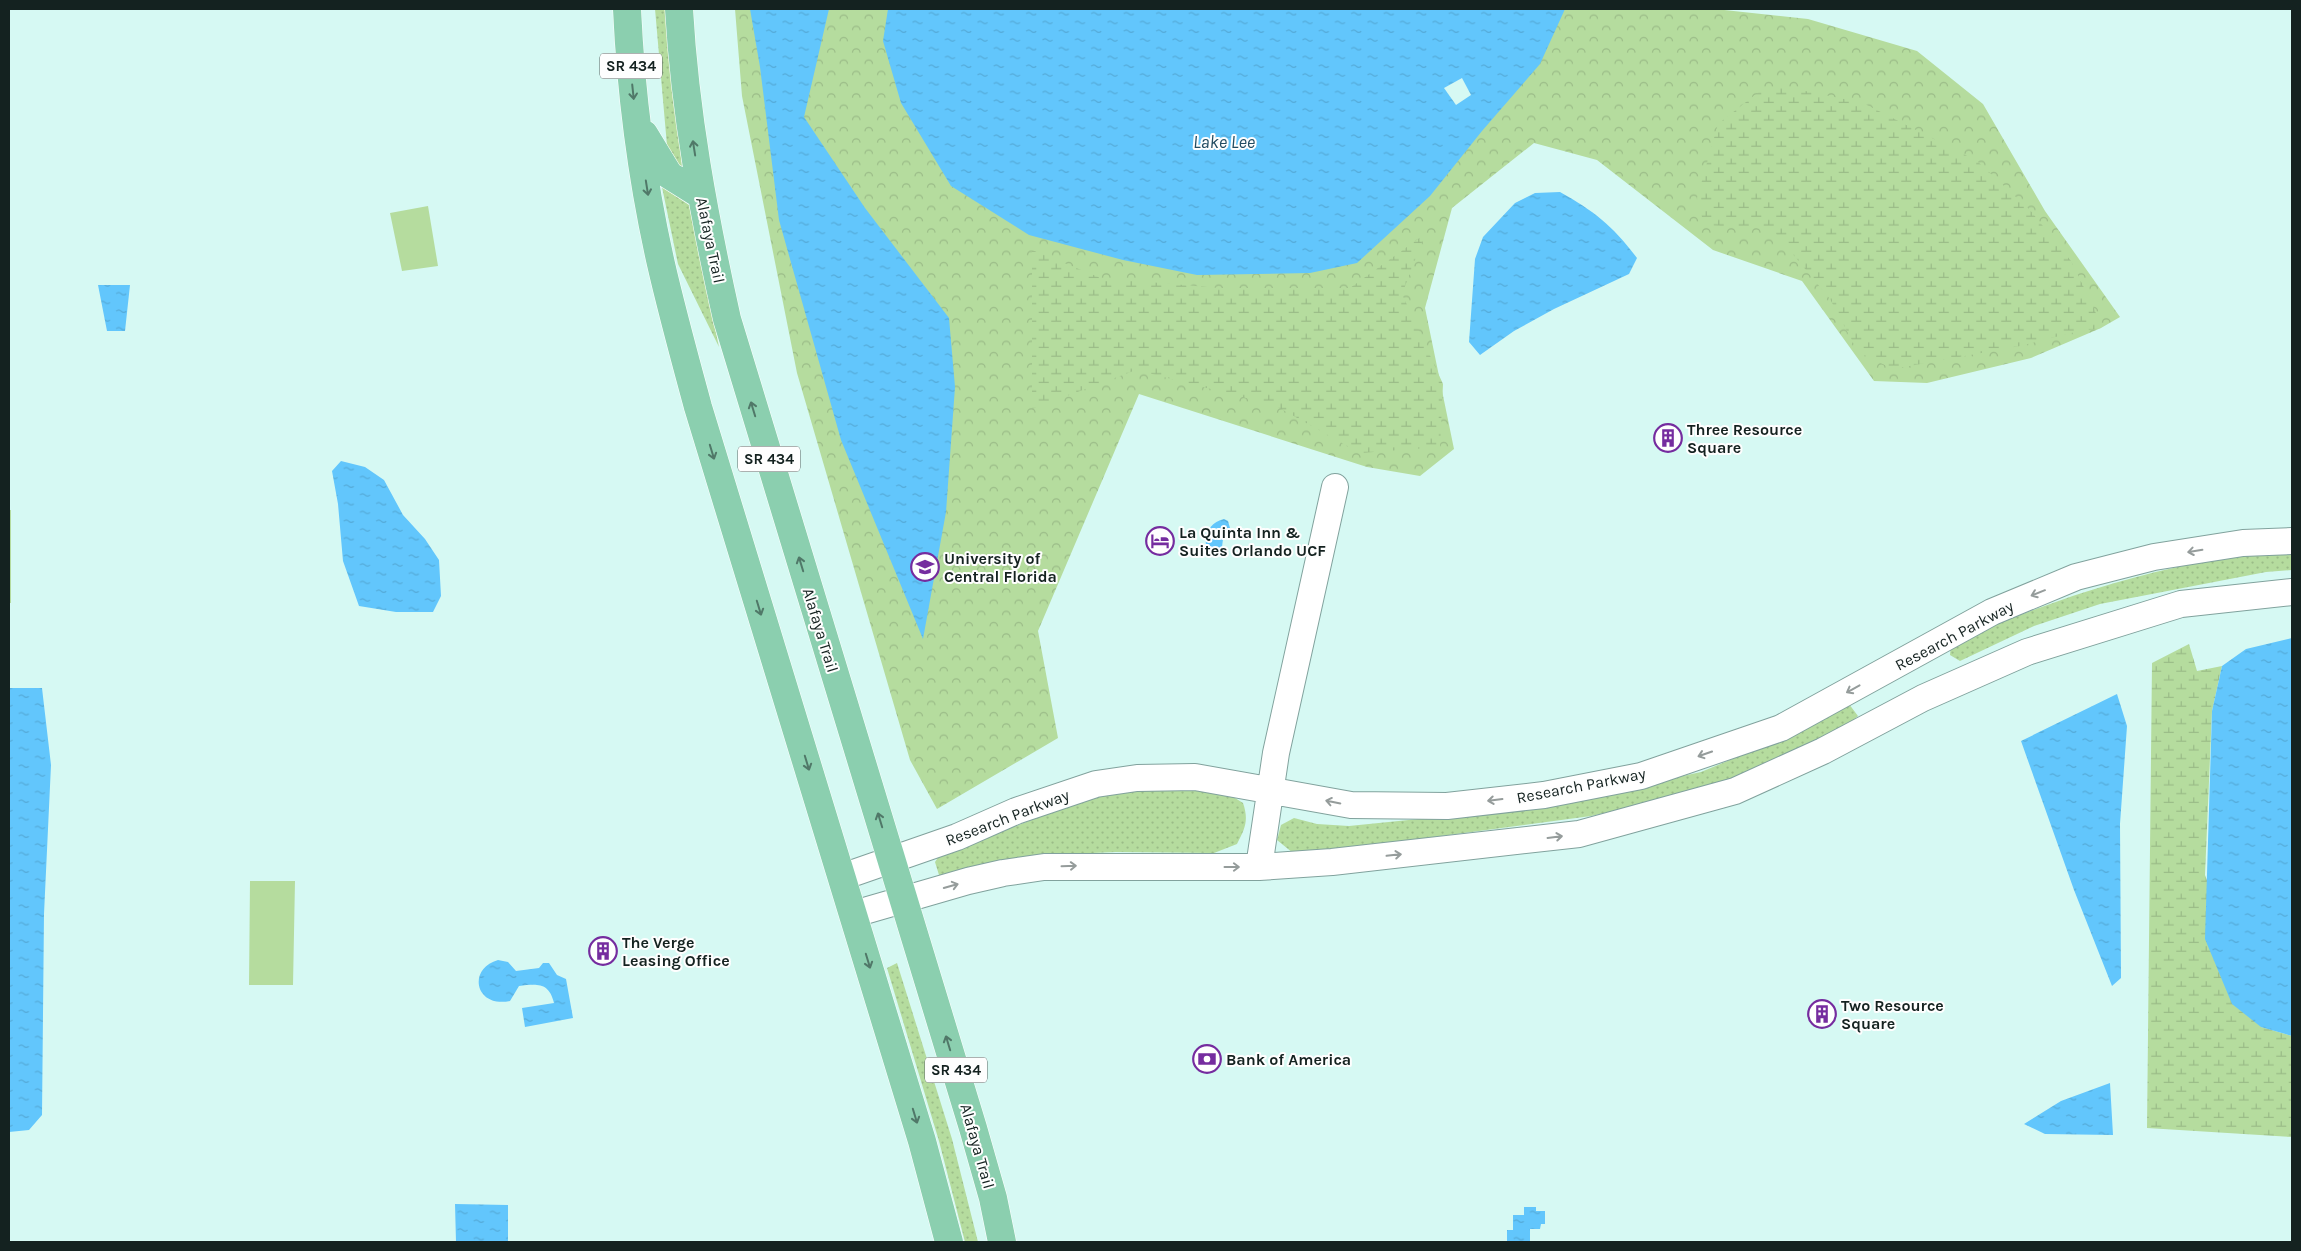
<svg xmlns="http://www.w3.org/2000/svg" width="2301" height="1251" viewBox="0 0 2301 1251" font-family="Karla,sans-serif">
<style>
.grass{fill:url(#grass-dots)}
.forest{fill:url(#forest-crowns)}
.wetland{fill:url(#wetland-marsh)}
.pitch{fill:#b5dc9e}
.water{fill:url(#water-ripples)}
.pier{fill:#d6f9f3}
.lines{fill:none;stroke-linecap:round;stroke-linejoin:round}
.minor-casing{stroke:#81a29d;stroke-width:28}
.major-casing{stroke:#fff;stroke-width:29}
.minor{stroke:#fff;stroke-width:26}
.major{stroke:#8bcfaf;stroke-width:28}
.oneway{stroke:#507868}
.oneway2{stroke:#959c9b}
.labels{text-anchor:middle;stroke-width:4;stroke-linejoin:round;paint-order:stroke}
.shield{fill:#fefefe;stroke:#5a6463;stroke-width:1}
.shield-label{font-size:15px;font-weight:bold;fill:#142220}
.street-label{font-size:16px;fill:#142220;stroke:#fefefe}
.poi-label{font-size:16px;font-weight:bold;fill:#142220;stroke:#fefefe;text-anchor:start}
.water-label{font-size:18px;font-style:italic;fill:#224c62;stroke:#fefefe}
</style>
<defs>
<pattern id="grass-dots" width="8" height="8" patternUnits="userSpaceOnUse" patternTransform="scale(1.25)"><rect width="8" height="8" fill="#b5dc9e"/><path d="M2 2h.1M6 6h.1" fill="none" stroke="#9bbc88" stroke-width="1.8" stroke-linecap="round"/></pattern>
<pattern id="forest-crowns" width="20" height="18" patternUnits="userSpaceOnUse" patternTransform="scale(1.25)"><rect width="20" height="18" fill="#b5dc9e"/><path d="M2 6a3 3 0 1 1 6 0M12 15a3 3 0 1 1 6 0" fill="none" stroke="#9bbc88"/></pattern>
<pattern id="wetland-marsh" width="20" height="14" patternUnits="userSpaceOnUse" patternTransform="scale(1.25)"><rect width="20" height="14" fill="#b5dc9e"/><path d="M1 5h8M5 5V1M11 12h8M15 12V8" fill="none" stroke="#9bbc88"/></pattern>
<pattern id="water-ripples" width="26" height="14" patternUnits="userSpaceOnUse" patternTransform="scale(1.25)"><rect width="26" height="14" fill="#62c6fc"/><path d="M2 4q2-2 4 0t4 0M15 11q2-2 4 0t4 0" fill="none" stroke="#54aad8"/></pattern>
</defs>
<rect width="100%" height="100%" fill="#d6f9f3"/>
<path class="grass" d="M655,9H666L683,177L668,157Z
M662,187L689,205L719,347L678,264Z
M2292,550V570L2266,572L2100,604L2034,626L1960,661L1950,655L1951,643C2031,609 2112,579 2198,563C2229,557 2261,555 2292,550Z
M1849,704L1858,716L1836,735L1720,787L1591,816L1351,848L1293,853L1277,840L1281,825L1294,818L1317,824L1349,826L1488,812L1572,800L1701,772L1802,730Z
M1181,787L1227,793L1243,803C1249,820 1245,829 1237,844L1214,853L1116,852L1045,855L948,876L939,875L935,862L939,856L1103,792Z
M897,963L952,1139L978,1242H965L939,1141L887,968Z"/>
<path class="forest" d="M735,9H1715L1808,19L1917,51L1983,104L2045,211L2120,317L2101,328L2031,358L1927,383L1874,381L1802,281L1713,250L1597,160L1534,143L1452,208L1425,308L1454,449L1420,476L1367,467L1139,394L1038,631L1058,738L937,809L910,760L797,373L742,96Z"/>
<path class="wetland" d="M1786,87L1863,103L1977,161L2030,210L2071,261L2094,308L2101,328L2071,333L2020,346L1893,369L1858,352L1830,299L1772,229L1704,225L1697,198L1718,124L1760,91Z
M1425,234L1402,294L1443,384L1440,447L1360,453L1274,405L1136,370L1032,409V250L1101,278L1219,288H1350Z
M2189,644L2197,671L2222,666L2212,711L2205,875L2261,1027L2292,1036V1137L2147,1128L2152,663Z"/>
<path class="pitch" d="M428,206L438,266L402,271L390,213Z
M9,510H11V603H9Z
M250,881H295L293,985H249Z"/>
<path class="water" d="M750,9H829L804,117L865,208L949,318L955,387L946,512L923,639L841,440L779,220L760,67Z
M888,9H1565L1540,64L1482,131L1430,196L1357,263L1310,273L1197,275L1123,260L1029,235L951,186L901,103L883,41Z
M1560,192C1594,211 1613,226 1637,258L1629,274L1554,309L1514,331L1480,355L1469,342L1475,259L1483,237L1515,203L1535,193Z
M98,285H130L125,331H107Z
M341,461L365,467L384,480L403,515L425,539L439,560L441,596L433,612H396L359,606L343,561L338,504L332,471Z
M1224,519L1228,521L1230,528L1223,539L1221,555H1212C1199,542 1207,523 1224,519Z
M2292,638V1036L2261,1027L2232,1004L2205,939L2212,711L2222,666L2246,649Z
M9,688H42L51,765L44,914L42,1115L29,1130L9,1132Z
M2117,694L2127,726L2120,824L2121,978L2112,986L2074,890L2021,741Z
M498,960L508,962L516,971L539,968L543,963H549L557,975L566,979L573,1018L525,1027L522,1008L554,1003C549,982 537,984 519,986L510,1001C475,1008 467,969 498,960Z
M2110,1083L2113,1135L2045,1134L2024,1124L2061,1101Z
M455,1204L508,1205V1242H456Z
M1524,1207H1536V1211H1545V1224H1541L1540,1229H1530V1242H1507V1230H1513V1215H1524Z"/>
<path class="pier" d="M1462,78L1471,95L1456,105L1444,88Z"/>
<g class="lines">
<defs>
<path id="minor" d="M1259,867L1276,753L1335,487
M842,877L957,837L1016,811L1096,784L1137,778L1195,777L1351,805L1447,806L1544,795L1641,776L1781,728L1992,612L2076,577L2154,557L2243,543L2292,541
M854,914L968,881L1003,873L1044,867H1259L1332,862L1579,834L1735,791L1823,751L1923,698L2027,652L2181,604L2292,592"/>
<path id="major" d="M627,9C631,94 642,180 661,264C672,312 685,359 698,407L922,1141L949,1242
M679,9C685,114 704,216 727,319L973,1128L993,1198L1002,1242
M644,134L669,175L701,195"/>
</defs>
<use href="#minor" class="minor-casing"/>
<use href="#major" class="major-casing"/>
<use href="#minor" class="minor"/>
<use href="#major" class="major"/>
</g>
<defs><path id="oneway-shaft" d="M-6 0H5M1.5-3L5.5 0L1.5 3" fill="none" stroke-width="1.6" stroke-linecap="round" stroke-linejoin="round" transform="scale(1.25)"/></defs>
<g class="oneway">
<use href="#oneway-shaft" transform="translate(633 92) rotate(84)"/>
<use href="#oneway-shaft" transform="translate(694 148) rotate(-99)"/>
<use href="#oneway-shaft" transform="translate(647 188) rotate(81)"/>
<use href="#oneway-shaft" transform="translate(753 409) rotate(-107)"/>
<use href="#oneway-shaft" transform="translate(712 452) rotate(73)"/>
<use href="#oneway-shaft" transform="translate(801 564) rotate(-107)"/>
<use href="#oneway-shaft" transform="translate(759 608) rotate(73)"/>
<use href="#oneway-shaft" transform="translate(807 763) rotate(73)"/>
<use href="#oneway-shaft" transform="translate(880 820) rotate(-107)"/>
<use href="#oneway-shaft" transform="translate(868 961) rotate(73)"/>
<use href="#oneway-shaft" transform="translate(948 1043) rotate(-107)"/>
<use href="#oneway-shaft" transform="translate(915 1116) rotate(73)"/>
</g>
<g class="oneway2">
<use href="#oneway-shaft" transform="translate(2195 551) rotate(171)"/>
<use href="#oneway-shaft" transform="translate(2038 593) rotate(158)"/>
<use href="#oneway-shaft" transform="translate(1853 689) rotate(151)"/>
<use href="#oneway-shaft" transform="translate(1705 754) rotate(161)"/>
<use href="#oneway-shaft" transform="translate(1495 800) rotate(173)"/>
<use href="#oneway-shaft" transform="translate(1333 802) rotate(-169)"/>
<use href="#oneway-shaft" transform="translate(1555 837) rotate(-7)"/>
<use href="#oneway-shaft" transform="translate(1394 855) rotate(-6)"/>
<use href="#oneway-shaft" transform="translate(1069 866) rotate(-2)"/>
<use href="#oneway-shaft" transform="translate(1232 867)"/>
<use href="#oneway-shaft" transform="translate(951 886) rotate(-16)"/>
</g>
<defs>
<symbol id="building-ring" viewBox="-11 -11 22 22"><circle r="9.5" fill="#fefefe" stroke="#752c9f" stroke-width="1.5"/><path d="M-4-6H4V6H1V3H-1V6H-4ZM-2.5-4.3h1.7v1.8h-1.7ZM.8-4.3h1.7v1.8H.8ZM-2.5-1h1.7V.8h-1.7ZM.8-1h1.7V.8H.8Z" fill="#752c9f"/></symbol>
<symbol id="hotel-ring" viewBox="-11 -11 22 22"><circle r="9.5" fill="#fefefe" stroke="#752c9f" stroke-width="1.5"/><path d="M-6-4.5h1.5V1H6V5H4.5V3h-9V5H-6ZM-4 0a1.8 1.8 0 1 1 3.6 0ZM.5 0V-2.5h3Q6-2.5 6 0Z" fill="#752c9f"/></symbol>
<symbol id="university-ring" viewBox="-11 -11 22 22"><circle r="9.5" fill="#fefefe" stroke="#752c9f" stroke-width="1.5"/><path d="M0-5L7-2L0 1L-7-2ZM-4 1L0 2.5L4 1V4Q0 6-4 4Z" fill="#752c9f"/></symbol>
<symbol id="bank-ring" viewBox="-11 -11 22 22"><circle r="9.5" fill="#fefefe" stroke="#752c9f" stroke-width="1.5"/><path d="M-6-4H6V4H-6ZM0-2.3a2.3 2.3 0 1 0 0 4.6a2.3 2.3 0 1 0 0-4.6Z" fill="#752c9f"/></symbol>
</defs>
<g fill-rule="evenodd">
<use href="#building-ring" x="1652" y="422" width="32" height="32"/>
<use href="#hotel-ring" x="1144" y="525" width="32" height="32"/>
<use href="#university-ring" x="909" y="551" width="32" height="32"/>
<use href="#building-ring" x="587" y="935" width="32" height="32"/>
<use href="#building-ring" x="1806" y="998" width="32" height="32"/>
<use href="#bank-ring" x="1191" y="1043" width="32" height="32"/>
</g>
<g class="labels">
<g class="shield">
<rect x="600" y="53.5" width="62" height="25" rx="4"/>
<rect x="738" y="446.5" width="62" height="25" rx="4"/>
<rect x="925" y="1057.5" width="62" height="25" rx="4"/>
</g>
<g class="shield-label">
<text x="631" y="71">SR 434</text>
<text x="769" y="464">SR 434</text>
<text x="956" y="1075">SR 434</text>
</g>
<g class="street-label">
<text transform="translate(711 240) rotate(78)" y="6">Alafaya Trail</text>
<text transform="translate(821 630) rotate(73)" y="6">Alafaya Trail</text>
<text transform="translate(1954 635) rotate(-28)" y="6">Research Parkway</text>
<text transform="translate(1581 785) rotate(-11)" y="6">Research Parkway</text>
<text transform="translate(1007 817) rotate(-21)" y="6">Research Parkway</text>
<text transform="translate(978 1146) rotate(74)" y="6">Alafaya Trail</text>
</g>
<g class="poi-label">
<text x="1687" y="435">Three Resource<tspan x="1687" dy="18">Square</tspan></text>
<text x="1179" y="538">La Quinta Inn &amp;<tspan x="1179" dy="18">Suites Orlando UCF</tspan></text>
<text x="944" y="564">University of<tspan x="944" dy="18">Central Florida</tspan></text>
<text x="622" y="948">The Verge<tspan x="622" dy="18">Leasing Office</tspan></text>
<text x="1841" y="1011">Two Resource<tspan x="1841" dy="18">Square</tspan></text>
<text x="1226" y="1065">Bank of America</text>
</g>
<g class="water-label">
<text x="1224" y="148">Lake Lee</text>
</g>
</g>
<rect width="2301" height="1251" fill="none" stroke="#142220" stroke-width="20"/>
</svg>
